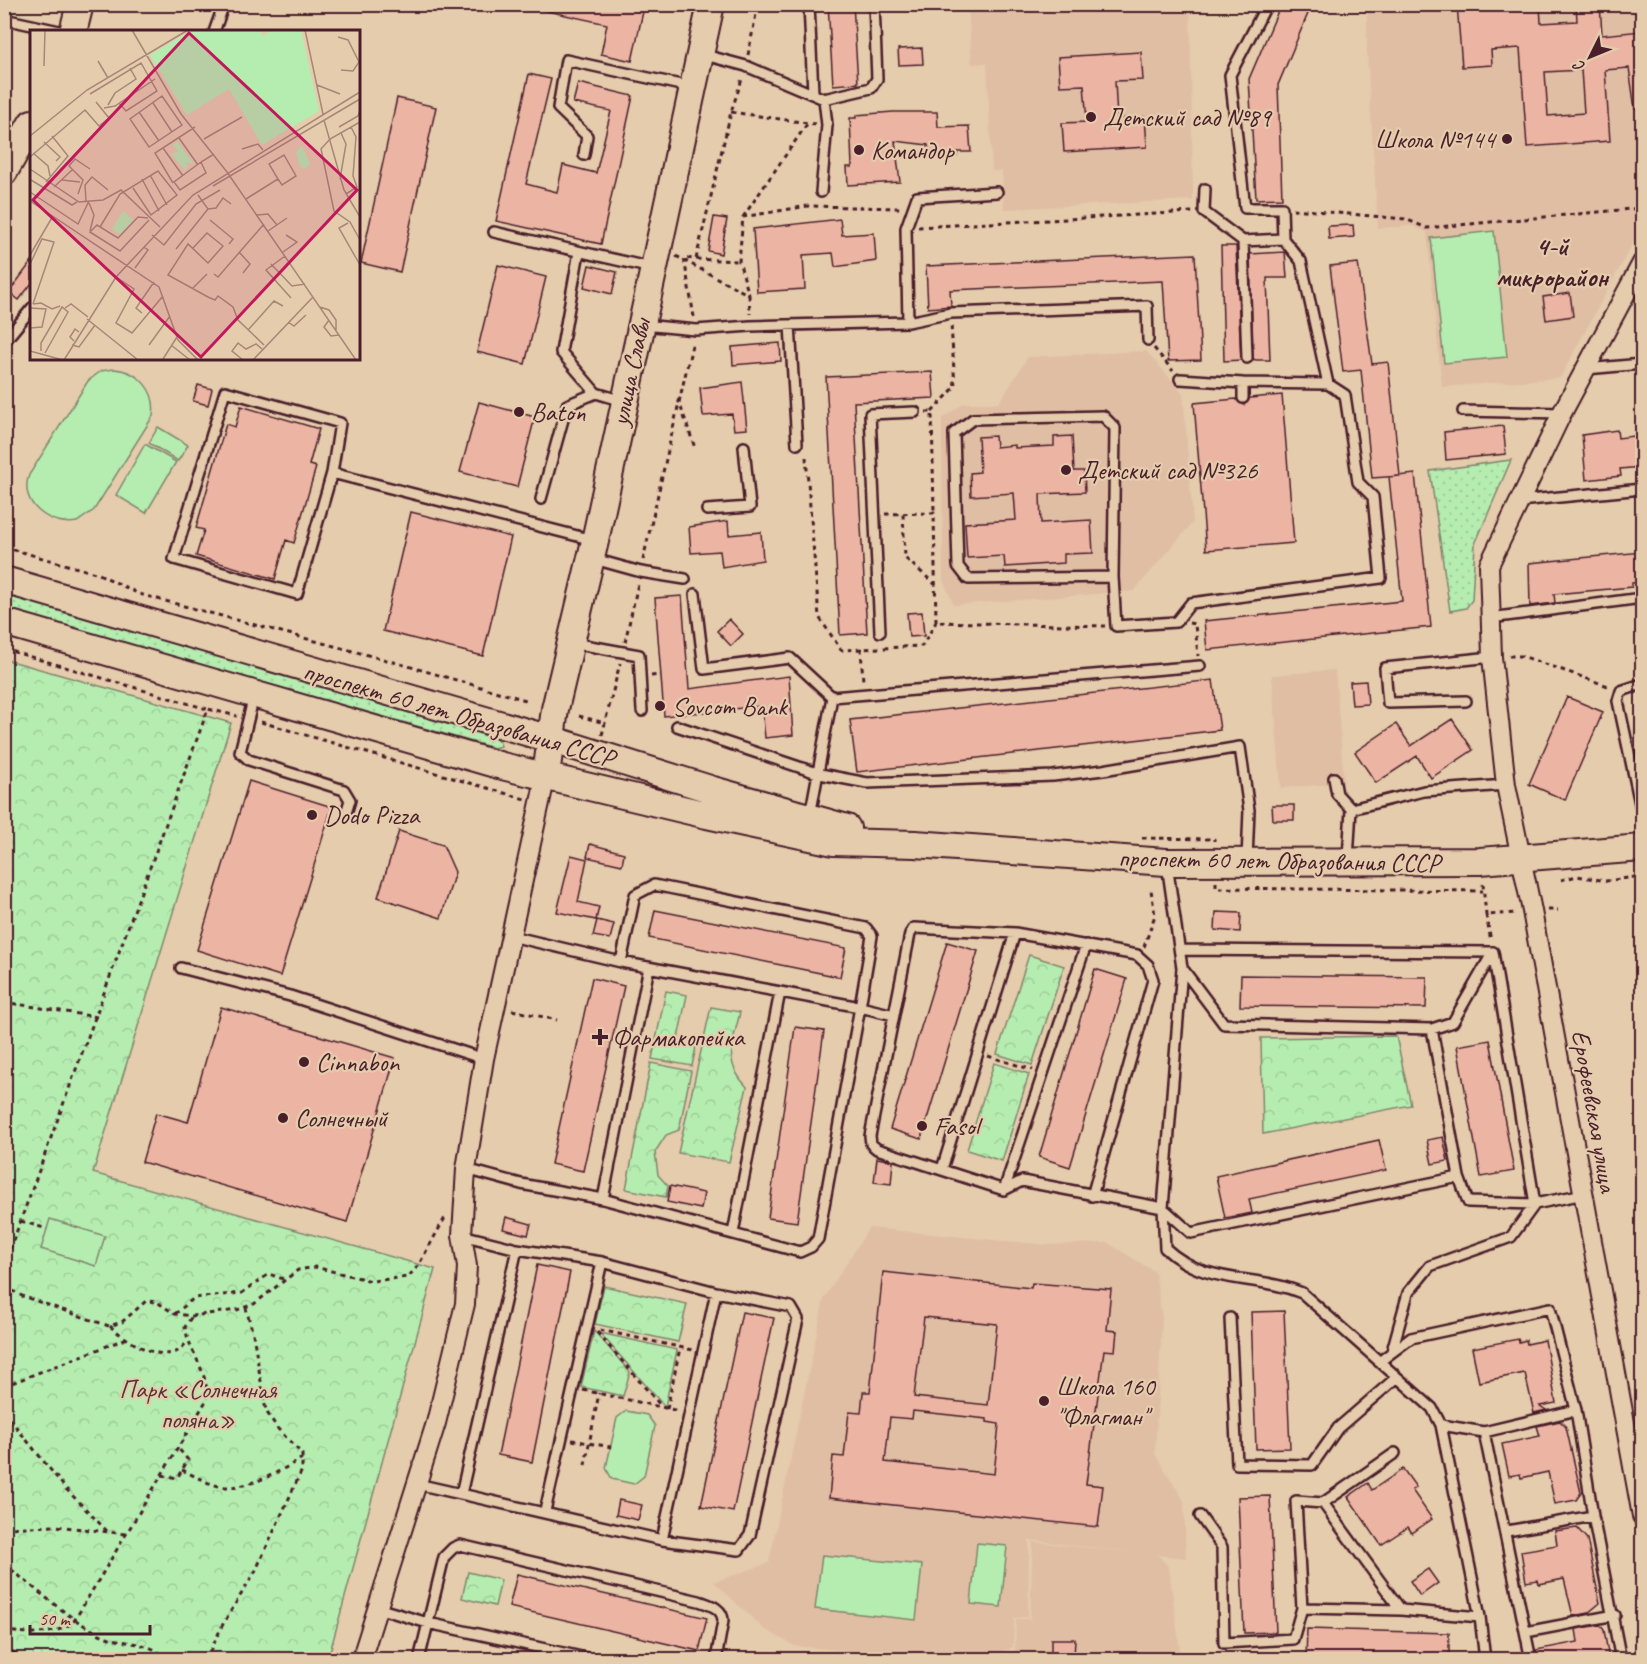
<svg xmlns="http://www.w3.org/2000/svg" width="1647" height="1664" viewBox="0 0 1647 1664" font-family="Caveat,sans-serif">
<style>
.built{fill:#e0bea4}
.grass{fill:url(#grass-dots);stroke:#80866e;stroke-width:1.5}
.park{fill:url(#park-crowns);stroke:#80866e;stroke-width:1.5}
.pitch{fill:#b5edb0;stroke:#80866e;stroke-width:1.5}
.building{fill:#ecb4a3;stroke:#4a1f2b;stroke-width:1.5;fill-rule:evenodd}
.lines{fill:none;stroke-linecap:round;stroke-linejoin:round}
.lane-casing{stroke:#4a1f2b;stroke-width:14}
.street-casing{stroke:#4a1f2b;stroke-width:22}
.secondary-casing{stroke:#4a1f2b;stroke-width:30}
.path{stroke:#4a1f2b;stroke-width:3;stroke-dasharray:4.5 4.5;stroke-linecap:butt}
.lane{stroke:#e4ccac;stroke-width:9}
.street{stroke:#e4ccac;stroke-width:18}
.secondary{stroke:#e4ccac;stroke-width:26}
.poi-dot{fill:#4a1f2b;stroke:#e4ccac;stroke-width:2}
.labels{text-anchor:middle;stroke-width:4.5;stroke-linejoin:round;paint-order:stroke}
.poi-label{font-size:26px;fill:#4a1f2b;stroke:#e4ccac;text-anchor:start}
.street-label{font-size:26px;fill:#4a1f2b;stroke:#e4ccac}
.park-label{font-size:26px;fill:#553438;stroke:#e4ccac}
.neighbourhood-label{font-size:27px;font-weight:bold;fill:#4a1f2b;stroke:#e4ccac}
.inset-road{fill:none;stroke:#a68778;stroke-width:1.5}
.view{fill:#c2185b;fill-opacity:0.15;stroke:#c2185b;stroke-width:3}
.inset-edge{fill:none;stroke:#4a1f2b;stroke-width:3}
</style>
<defs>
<pattern id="grass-dots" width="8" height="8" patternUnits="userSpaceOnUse" patternTransform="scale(1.5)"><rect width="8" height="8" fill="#b5edb0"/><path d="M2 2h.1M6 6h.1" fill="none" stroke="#9dcb98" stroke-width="1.8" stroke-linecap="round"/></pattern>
<pattern id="park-crowns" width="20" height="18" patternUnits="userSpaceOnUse" patternTransform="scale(1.5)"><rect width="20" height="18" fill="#b5edb0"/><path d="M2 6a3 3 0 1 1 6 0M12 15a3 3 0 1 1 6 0" fill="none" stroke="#9dcb98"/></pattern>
</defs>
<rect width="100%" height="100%" fill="#e4ccac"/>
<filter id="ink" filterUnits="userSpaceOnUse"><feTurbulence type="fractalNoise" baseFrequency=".0167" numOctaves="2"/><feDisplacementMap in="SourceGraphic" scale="12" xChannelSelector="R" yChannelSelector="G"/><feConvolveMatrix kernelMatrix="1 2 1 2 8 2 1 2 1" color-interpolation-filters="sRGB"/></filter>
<g filter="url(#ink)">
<path class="built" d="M968,5H1190L1193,200L1004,209L1002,171H992L987,63L972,64Z
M1367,5H1642V226L1560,378L1442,387L1427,232L1412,226L1378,228L1367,53Z
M1146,351L1183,393L1193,522L1134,591L954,605L943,580L942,419L964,403H999L1028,357Z
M1335,670L1344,783L1281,788L1272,675Z
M869,1228L1047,1245L1108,1243L1155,1272L1162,1317L1155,1454L1184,1501L1186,1558L1158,1555L1169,1568L1181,1659H1015L1016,1619H1030L1033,1542L1140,1553L1029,1540L1028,1617L1014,1618L1013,1647L986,1659H935L795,1646L764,1629L714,1582L769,1563L824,1299Z"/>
<path class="grass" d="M1511,460L1475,544L1472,600L1466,608L1450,611L1430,471Z
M4,591L494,738L499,741L501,746L494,748L5,609Z"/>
<path class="park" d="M4,659L231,723L93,1173L435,1269L328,1659H5Z
M1029,955L1064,966L1032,1065L997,1054Z
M666,991L687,995L677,1043L696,1047L692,1066L652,1059Z
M711,1007L740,1012C733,1044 722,1061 747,1087L729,1162L678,1153Z
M1396,1036L1411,1105L1263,1134L1261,1038Z
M651,1063L691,1071L679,1130L666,1135L655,1152L658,1175L668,1186L666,1197L626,1189Z
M994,1063L1029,1074L1002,1161L967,1150Z
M604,1286L687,1304L678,1342L595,1324Z
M594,1331L630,1372L623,1396L581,1387Z
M600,1333L677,1350L665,1407Z
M468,1572L501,1580L495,1606L462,1598Z"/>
<path class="pitch" d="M1494,231L1507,357L1444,363L1431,238Z
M114,369C139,371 157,391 153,416L94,510L77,522C51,527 18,504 29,475L88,381L101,371Z
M158,427L188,445L178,461L149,443Z
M145,444L176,462L146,513L116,495Z
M50,1219L105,1236L96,1266L41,1249Z
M626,1411L647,1415L655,1426L644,1476L634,1484L612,1479L606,1468L617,1418Z
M977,1543L1007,1546L1001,1607L971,1604Z
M822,1555L922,1565L916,1620L815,1609Z"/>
<path class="building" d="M543,4H631L644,7L632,61L601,54L607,24L542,10Z
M828,4H853L858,83L833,85Z
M1281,4H1312L1278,85L1282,198L1256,199L1249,79Z
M1457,4H1540L1541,23L1577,21L1576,4H1600L1602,35L1642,31V108L1635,109L1629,68L1605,70L1610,141L1527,147L1520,48L1491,50L1492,65L1462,67ZM1581,70L1584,113L1548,116L1545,72Z
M922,48L923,64L899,65L898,49Z
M1141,52L1143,80L1115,81L1117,119L1145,117L1147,147L1064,152L1062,123L1087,122L1084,85L1060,86L1058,57Z
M529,74L551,79L526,184L557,192L563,165L596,173L611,111L573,103L578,83L633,96L601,244L496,221Z
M397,98L436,107L400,272L361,263Z
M893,112H937L938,127L969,126L971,152H957V156L929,158L928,145L895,141L900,182L848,185L847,167H852L850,118H856V115Z
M714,217L727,219L721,254L708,251Z
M840,219L842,235L874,233L876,261L835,267L833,253L803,255L805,289L757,292L753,229Z
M1353,225L1354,237L1329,239L1328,226Z
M1221,246H1236L1241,360L1224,361Z
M1285,252L1287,278H1267L1270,360H1256L1253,359L1250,254Z
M1195,254L1201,360L1168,361L1163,281L950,290L951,306L928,308L926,266Z
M32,261V283L19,300L9,292Z
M1358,263L1372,364L1388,362L1400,476L1372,478L1361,370L1343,372L1330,266Z
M498,265L546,277L525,364L477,352Z
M589,265L617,272L612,294L584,287Z
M1570,293L1573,316L1546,320L1543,297Z
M780,343L781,361L733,365L732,347Z
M932,372L934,398L854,402L867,633L840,635L826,377Z
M742,382L747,429L734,430L732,414L703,416L700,388Z
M198,385L212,389L208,405L193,401Z
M1282,395L1294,543L1206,550L1194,403L1236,399L1244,405L1250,398Z
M479,402L535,417L517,487L460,472Z
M241,406L319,429L309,465L316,467L294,543L286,540L275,579L196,556L204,530L196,528L226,424L235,427Z
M1503,426L1506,454L1446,460L1444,432Z
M1617,430L1618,438L1642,435V467L1620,469L1621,476L1586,480L1582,435Z
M995,436L996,447L1015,445V448L1054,446V437L1072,436L1074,471H1084L1085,492L1040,494L1041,523L1091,520L1093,553L1064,554V563L1005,567L1004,556L967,558L965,523L1016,520L1014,493L971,496L970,473L980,472L978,437Z
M1415,474L1431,627L1207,650L1204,621L1402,601L1389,477Z
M411,512L511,537L483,656L383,631Z
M728,521L729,535L761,532L763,560L722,567L720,551L691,553L689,527Z
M1642,552V582L1632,583V587L1554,594L1555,603L1530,606L1529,563Z
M682,596L689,689L789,676L793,735L765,738L762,706L664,716L655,598Z
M922,612L924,636L909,637L907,613Z
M729,619L743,634L731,646L717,631Z
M1213,680L1220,730L857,772L850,720Z
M1366,681L1368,704L1352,705L1350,682Z
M1567,697L1603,712L1565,800L1529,784Z
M1452,719L1473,750L1431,778L1417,756L1376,783L1355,752L1396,724L1411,746Z
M249,781L332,807L280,976L197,950Z
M1272,805H1294V820H1273Z
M399,831L443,845L455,872L441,918L378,897Z
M590,844L624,853L622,865L587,857Z
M571,855L587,859L578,902L599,907L596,920L557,912Z
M655,910L846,948L840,977L649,938Z
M1216,912L1241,913L1240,932L1215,930Z
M597,920L614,924L610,939L593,936Z
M947,942L978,951L921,1139L890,1129Z
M1095,969L1127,979L1070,1167L1039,1157Z
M1241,975L1427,977L1426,1008L1240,1006Z
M592,978L624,986L583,1171L551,1164Z
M221,1007L395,1058L347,1222L142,1162L156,1113L188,1122Z
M795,1027L824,1031L797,1222L768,1218Z
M1490,1040L1514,1171L1481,1177L1457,1046Z
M1443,1137L1448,1161L1432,1164L1427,1140Z
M1379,1140L1386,1170L1249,1199L1252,1213L1225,1218L1216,1176Z
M877,1158L893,1161L891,1184L874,1182Z
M670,1186L704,1193L701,1209L667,1202Z
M506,1217L531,1224L528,1235L503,1229Z
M537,1265L570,1272L532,1462L498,1455Z
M883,1272L1031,1288L1032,1283L1111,1289L1107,1330L1117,1331L1115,1351L1104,1350L1086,1484L1103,1486L1098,1527L829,1498L833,1456L844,1457L849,1412L861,1413L863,1392H870ZM924,1317L997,1324L988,1405L914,1397ZM913,1411L987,1419V1422L999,1424L994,1474L885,1462L890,1417L912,1419Z
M1284,1311L1290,1448L1256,1449L1251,1312Z
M742,1312L774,1318L733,1512L701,1506Z
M1518,1339L1519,1342L1526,1340L1527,1344L1545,1340L1556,1403L1540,1406L1546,1410L1534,1413L1525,1373L1479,1382L1472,1348Z
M1560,1421L1566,1427L1581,1493L1576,1500L1555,1504L1548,1472L1521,1478L1520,1474L1509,1476L1502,1444L1540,1436L1537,1426Z
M1403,1469L1416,1487L1412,1490L1432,1519L1412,1533L1408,1527L1381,1545L1348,1497L1368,1483L1372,1490Z
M1270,1496L1276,1632L1244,1633L1238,1497Z
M619,1500L642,1505L638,1520L616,1515Z
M1577,1528L1587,1539L1600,1603L1588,1613L1573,1616L1564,1579L1539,1584L1538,1580L1526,1582L1521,1551L1557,1545L1555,1531Z
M1428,1569L1438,1583L1420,1596L1410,1581Z
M517,1574L707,1618L699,1651L509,1607Z
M1600,1625L1604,1630L1609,1659H1538L1536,1650L1578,1642L1576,1629Z
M1307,1629L1449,1633V1659H1306Z
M1051,1639H1075L1074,1659H1051Z"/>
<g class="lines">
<defs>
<path id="lane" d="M809,4L813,93
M4,19L64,32
M214,32L224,4
M701,54L746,66L824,99L871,88L877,79L874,4
M584,155L587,136L558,108L566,60L690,87
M1205,189L1204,212L1243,241L1283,239
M821,192L827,125L824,99
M494,232L652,268
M1243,241L1247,358
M579,252L561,352L596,393L623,401
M908,322L906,228L917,197L997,192
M643,325L696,330L750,326L908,322L951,313L1147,306L1148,340
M790,325L797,444
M4,342L32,308
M1586,369L1642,364
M1180,379L1243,383L1328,384
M1243,383V398
M1463,411L1562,413
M332,473L340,423L225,391L174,559L297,594L332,473L593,540
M541,499L567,405L596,393
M1519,501L1642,489
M707,510L750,507L744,447
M594,559L641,572L685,579
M1113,577L968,579L958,566L954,433L973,419L1103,416L1115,428L1113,577L1116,626L1176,622L1191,603L1381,578L1373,497L1358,482L1345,395L1328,384L1301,261L1283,239L1282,208H1245L1230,75L1267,4
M695,594L704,669L790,658L832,697
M1490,618L1642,598
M880,632L870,414L915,412
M573,643L639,655L642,711
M1642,684L1621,691L1618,701L1642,813
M254,696L240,752L249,760L344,790L350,800L347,810
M1466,701L1388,703L1385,668L1492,657
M677,726L820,774L867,783L1053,776L1103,770L1240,747L1249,810L1247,860
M1334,778L1337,794L1351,809
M810,816L832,697L1200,666
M1348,859L1351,809L1424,791L1506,785
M1167,864L1182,968L1163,1208L1165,1248C1207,1287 1253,1273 1302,1293L1432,1408L1441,1425L1480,1617L1485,1660
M511,936L621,962L860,1007L872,936L866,928L654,885L635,895L621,962
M1181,950L1493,952L1535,1204L1468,1202L1459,1177L1432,1029L1224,1024L1182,968
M181,968L290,996L484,1059
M1432,1029L1453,1022L1493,952
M466,1169L521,1184L603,1199L800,1252L811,1247L818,1239L860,1007L894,1015
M942,1169L1015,933
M1004,1190L1086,945
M1092,1196L1153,980L1148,965L1137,955L1015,933L914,928L910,934L870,1136L871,1144L877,1149L1004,1190L1022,1181L1163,1208L1191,1233L1459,1177
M603,1199L649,967
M733,1233L780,992
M462,1235L517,1249
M517,1249L602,1262L716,1292L791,1307L798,1319L750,1535L739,1550L662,1540L461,1494Z
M1230,1318L1237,1464L1312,1465L1338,1428L1396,1378
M1392,1351L1408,1293L1430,1266L1511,1237L1535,1204L1584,1194
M1379,1362L1411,1338L1550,1308L1576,1410L1593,1516L1621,1660
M1441,1425L1484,1432L1531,1660
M1484,1432L1576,1410
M417,1484L461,1494
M1323,1503L1401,1610
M545,1511L602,1262
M1200,1516L1222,1547L1224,1643L1293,1639L1302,1608L1296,1501L1323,1503L1395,1453
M1507,1531L1593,1516
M662,1540L716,1292
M377,1608L428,1623L595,1660
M1302,1608L1401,1610L1480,1617
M1526,1632L1615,1615
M419,1660L444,1557L453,1548L460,1545L699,1601C710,1605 723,1608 723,1621L716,1660"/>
<path id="street" d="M1642,263L1562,413L1489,565L1492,657L1506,785L1532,911L1642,1516
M361,1660L436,1423L465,1304L467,1266L462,1235L466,1169L484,1059L546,775"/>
<path id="secondary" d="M73,32L80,4
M4,172L32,123
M4,580L550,739L713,790L847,828
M4,622L502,766L707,815L834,842L915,844L1166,862L1480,861L1642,848
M546,775L555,709L595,541L711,4"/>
</defs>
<use href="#lane" class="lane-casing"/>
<use href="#street" class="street-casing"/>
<use href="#secondary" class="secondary-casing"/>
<path class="path" d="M748,55L758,4
M731,112L815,124
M1293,209L1405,219L1427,228L1642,208
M743,217L807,124
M918,227L1193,212
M676,256L749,295L739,261L743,217L808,206L900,208
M696,259L739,261
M749,295L750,314
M694,317L684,258L696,259L731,112L743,76
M1154,348L1173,371
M678,399L695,448
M926,412H932L934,513
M932,412L955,387L951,324
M806,457L819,617L841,650L922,646L936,622
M885,514L934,513L936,622L1105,626
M903,514L905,558L936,585
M4,547L99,574L139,594L394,662L529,701
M643,560L693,341
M1189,623L1195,624L1198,656
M625,642L638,584
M861,648L863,682
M4,649L207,709
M1509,656H1522L1611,687
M651,676L661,675
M579,716L605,723
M261,722L525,799
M602,735L620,663
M1142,838L1214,839V841
M1561,880L1577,876L1606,881L1642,876
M1216,882V888L1483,891
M1483,884L1486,915L1516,913
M1548,910H1558
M1486,915L1491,941
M1144,947L1155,915L1151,890
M4,1002L97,1017
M512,1010L557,1020
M988,1056L1033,1070
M21,1221L47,1229
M4,1266L208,709L237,716
M4,1286L22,1296L109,1326L122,1322L146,1301L157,1302L175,1314L192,1316L237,1310L254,1304L298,1270L315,1267L372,1281L408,1277L418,1266L446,1216
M175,1314L194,1298L242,1293L269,1274L283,1279
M110,1326C125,1339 154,1360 176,1352C180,1350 184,1345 187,1343
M600,1330L693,1350
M597,1332L661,1406
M4,1386L125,1339
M583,1390L679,1411
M667,1409L680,1348
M4,1412L66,1489L108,1532
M572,1440L611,1447
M585,1465L599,1393
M182,1470C196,1476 212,1487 227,1487C253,1487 281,1471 302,1458
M162,1475L177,1478L188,1460L178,1448
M4,1528L55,1526L126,1534
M4,1564C32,1585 76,1626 107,1637C128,1645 152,1641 167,1660
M4,1631C26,1633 57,1637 74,1621L206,1401C211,1375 189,1352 185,1327L192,1316
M4,1647L27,1660
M206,1660L224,1622L255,1572L302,1470V1454L278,1429L266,1411L253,1334L246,1308"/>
<use href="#lane" class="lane"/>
<use href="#street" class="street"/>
<use href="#secondary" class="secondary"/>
</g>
</g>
<g class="poi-dot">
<circle cx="1091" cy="117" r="6"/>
<circle cx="1507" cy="139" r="6"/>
<circle cx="859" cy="150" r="6"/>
<circle cx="519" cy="412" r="6"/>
<circle cx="1066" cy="470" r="6"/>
<circle cx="660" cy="706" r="6"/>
<circle cx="312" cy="815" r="6"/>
<path d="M597 1028h6v6h6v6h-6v6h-6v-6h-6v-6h6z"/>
<circle cx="304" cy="1062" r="6"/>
<circle cx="283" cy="1118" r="6"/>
<circle cx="922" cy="1126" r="6"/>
<circle cx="1044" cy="1401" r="6"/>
</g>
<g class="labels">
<g class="poi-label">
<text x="1103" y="126">Детский сад №89</text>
<text x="1495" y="148" text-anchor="end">Школа №144</text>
<text x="871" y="159">Командор</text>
<text x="531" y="421">Baton</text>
<text x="1078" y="479">Детский сад №326</text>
<text x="672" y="715">Sovcom Bank</text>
<text x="324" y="824">Dodo Pizza</text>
<text x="612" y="1046">Фармакопейка</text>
<text x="316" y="1071">Cinnabon</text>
<text x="295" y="1127">Солнечный</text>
<text x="934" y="1135">Fasol</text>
<text x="1056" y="1395">Школа 160<tspan x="1056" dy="30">"Флагман"</tspan></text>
</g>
<g class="street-label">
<text transform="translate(630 372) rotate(-78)" y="9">улица Славы</text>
<text transform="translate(459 714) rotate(16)" y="9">проспект 60 лет Образования СССР</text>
<text transform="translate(1279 860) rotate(1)" y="9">проспект 60 лет Образования СССР</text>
<text transform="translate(1595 1111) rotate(80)" y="9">Ерофеевская улица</text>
</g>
<g class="park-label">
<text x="198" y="1398">Парк «Солнечная<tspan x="198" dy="30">поляна»</tspan></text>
</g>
<g class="neighbourhood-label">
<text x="1552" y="255">4-й<tspan x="1552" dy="31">микрорайон</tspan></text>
</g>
</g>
<g transform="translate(30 30)">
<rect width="330" height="330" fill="#e4ccac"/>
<path d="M162,0H229L233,6L242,0H271L289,81L232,115L199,59L157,85L120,25ZM147,111L164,134L155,132L158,137L155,140L141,124L149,122L143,115ZM93,181L103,190L90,204L82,199Z" fill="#b5edb0"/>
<path d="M272,116L280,133L275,139L270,137L266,122Z" fill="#b5edb0"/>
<path class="inset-road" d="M102,0L151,84L197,142M275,0L293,84M308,7L318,10L329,32L323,41L311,40M68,31L78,48M14,36L15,0M287,55L310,64M60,64L111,33L127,61L96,81L89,73M132,66L152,95L119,117L100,89ZM123,73L142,102M78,75L85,63L106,49L100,38M74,78L85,76L125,49M109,82L129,111M294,90L314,160L330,187M330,92L300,109L291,119L304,181L320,192L330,210M309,97L328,86L330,80M0,106L57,60L158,0M149,108L168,135M174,109L212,87M14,112L30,127L26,131M133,118L153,146M212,119L228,114L233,120M3,123L18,136L20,146M0,127L55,80L69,96L79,88L66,72M171,132L176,143L150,160L144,152L171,132L184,124M0,139L49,172L73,170L91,160L130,197M197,142L326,330M120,145L137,175M112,149L129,181M310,149L316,114L311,103M1,150L42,175L47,172M32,150L50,152M16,152L38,126L22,106M143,153L125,123L165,97M183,156L330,69M24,157L42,140M0,162L48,194L59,171M48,164L53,150L39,136L45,129L60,139M316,164L327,157L323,146L326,107L321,97M216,169L248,149L239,134L254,125L266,146L252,155L248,149M0,171L129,257L148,310L168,330M56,171L55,155L62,147L78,160M59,173L64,185L60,201M178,179L186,178L193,168L201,174M227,185L238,184L247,195M118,188L108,187L88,208L67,195L60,202L90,221L119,190M180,190L203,209L199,214M318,193L309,198L330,235M70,197L90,164L128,141L147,165L121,185L103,158M238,201L257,188M122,205L134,215L166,174L190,160M163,218L177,203L193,216L178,233L158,214L138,245L178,267L185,270L188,266L203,277L208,290L234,315M146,219L178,179L168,165M209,222L220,234L213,243M253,222L267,212L256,205M0,225L23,186M255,226L236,240L261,268M0,234L12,209L24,212L3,274M241,234L262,256L275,254M105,238L118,220L114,217M184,244L188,247L234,194M86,247L104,259L86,293L102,303L133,266M163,258L177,244M3,274L11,273L22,279L30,276M290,277L299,280L306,290V301M0,278L16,279L12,297L0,298M35,278L41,274L58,287M112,283L106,278L124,252M57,289L108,330M299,290L294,297L301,306L309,305M258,292L264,296L276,285M218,300L244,271L253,276M44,311L40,307L45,299L49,302M42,315L49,317L65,295M119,315L140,286M141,315L160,330M0,321L33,330M11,321V313L32,277L38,282L15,323M133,329L147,307M34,330L86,247L163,165L330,62M213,330L202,321L208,313L216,319L226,314L232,319M223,330L283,267"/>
<path class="view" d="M159,3L327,160L171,327L3,170Z"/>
<rect width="330" height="330" class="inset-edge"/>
</g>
<rect width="1647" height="1664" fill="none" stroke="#e4ccac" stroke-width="24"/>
<rect x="12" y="12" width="1623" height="1640" fill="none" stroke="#4a1f2b" stroke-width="2" filter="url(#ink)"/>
<g transform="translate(1590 57) rotate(227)" stroke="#e4ccac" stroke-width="4.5" paint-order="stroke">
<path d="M0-4.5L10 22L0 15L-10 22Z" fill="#4a1f2b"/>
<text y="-9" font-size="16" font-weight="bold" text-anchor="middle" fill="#4a1f2b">С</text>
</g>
<path d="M30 1625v9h120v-9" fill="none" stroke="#4a1f2b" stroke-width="3"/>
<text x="39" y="1625" font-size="18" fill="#4a1f2b" stroke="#e4ccac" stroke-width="4.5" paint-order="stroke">50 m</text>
</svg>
